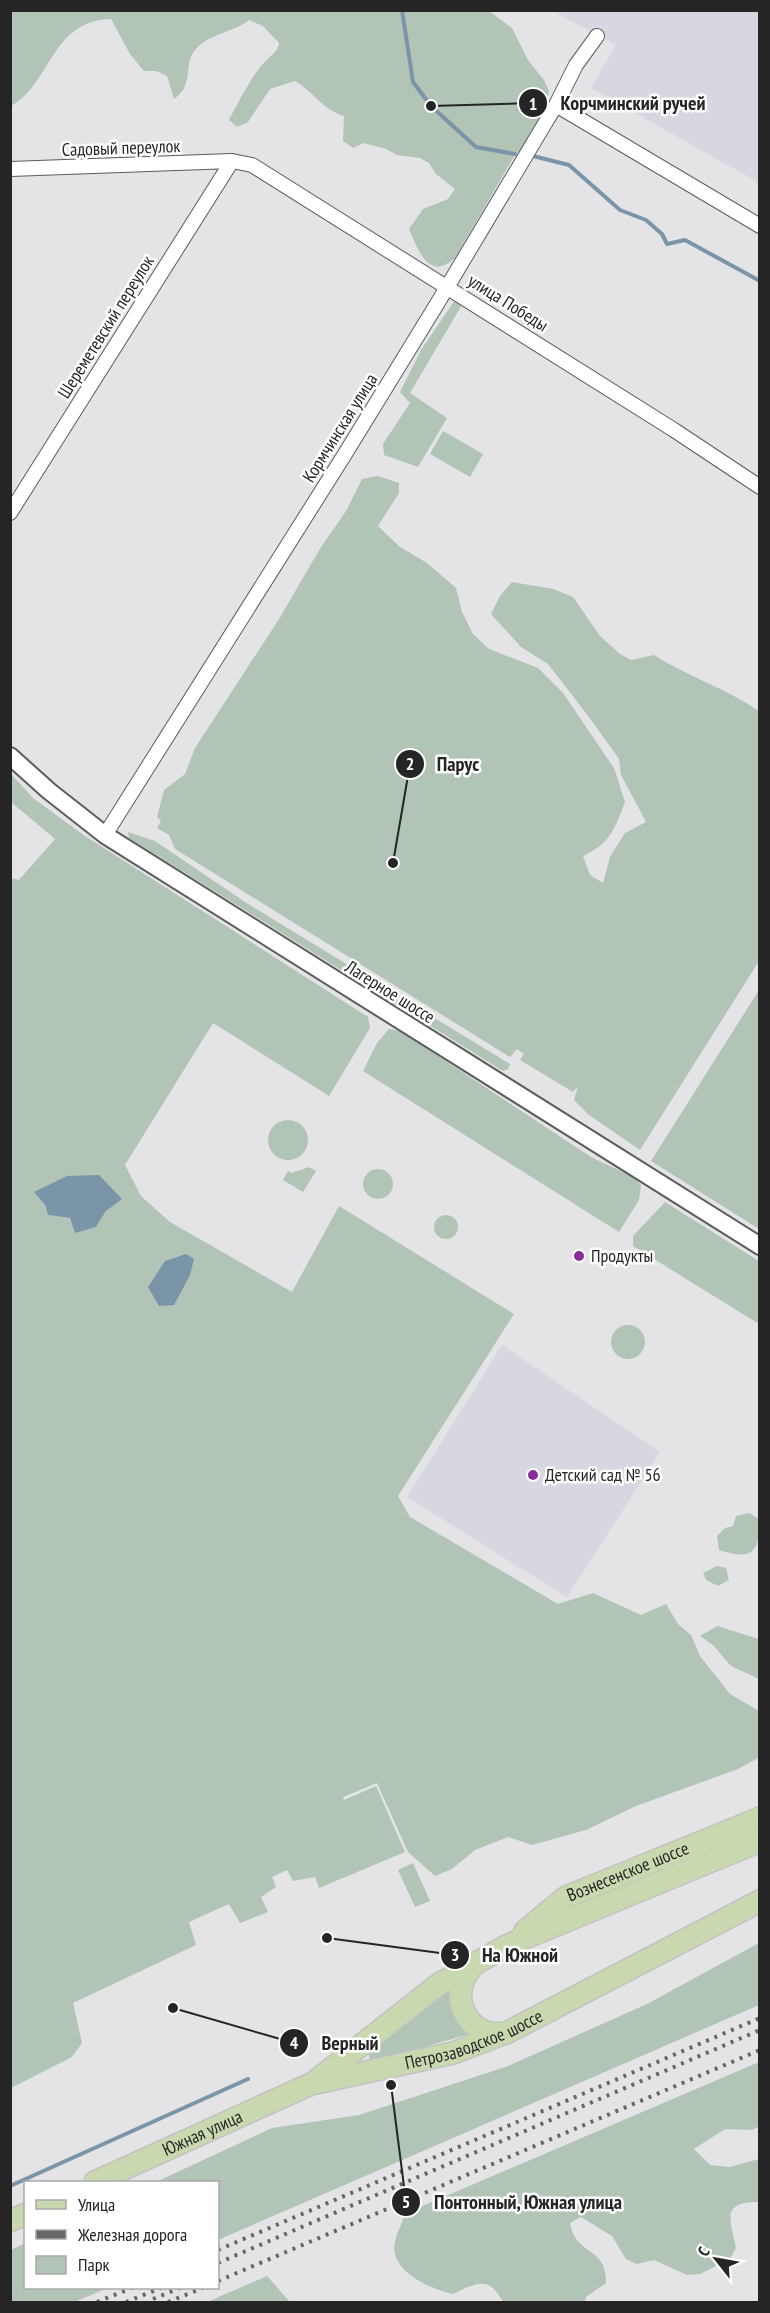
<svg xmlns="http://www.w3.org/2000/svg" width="770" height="2313" viewBox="0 0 770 2313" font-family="'PT Sans Narrow',sans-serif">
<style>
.built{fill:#d6d7e1}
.green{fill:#b1c4b6;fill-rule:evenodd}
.water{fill:#7b95a8}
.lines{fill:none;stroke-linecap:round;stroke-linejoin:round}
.stream{stroke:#7b95a8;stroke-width:4}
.minor-casing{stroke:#5c5c5e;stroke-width:16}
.tertiary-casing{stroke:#5c5c5e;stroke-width:20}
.primary-casing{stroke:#c2c2c2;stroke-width:24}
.minor{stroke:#fff;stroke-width:14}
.tertiary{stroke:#fff;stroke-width:16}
.primary{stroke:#c9d9af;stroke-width:21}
.rail{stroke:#676768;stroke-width:4;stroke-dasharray:3 6;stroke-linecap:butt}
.poi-dot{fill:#882e9a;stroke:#fff;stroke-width:2}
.labels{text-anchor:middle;stroke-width:5;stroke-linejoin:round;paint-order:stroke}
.street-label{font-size:18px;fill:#252526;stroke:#fff}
.poi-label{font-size:18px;fill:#252526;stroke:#fff;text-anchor:start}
.leader{fill:none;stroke:#252526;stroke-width:2}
.callout-dot{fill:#252526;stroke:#fff;stroke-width:2}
.mark-label{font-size:18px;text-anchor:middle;font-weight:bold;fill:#fff}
.callout-label{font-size:20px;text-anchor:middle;font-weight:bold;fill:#252526;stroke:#fff;stroke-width:5;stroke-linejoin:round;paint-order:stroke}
</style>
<rect width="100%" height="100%" fill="#e4e4e6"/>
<path class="built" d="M553,11H759V183L591,88L616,45Z
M502,1345L660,1452L567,1597L407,1497Z"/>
<path class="green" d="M11,10L489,11L512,28L528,60L544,80L549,91C545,113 533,141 515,155L455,258C429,282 418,250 409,229L423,209L448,199L455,189L436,174L429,163L420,158L397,155L386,149L364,143L353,148L343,141L344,116C323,110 314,92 295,81L270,89L248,122L237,127L229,120C237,104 251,78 261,66C267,58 278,53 279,43L263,26L249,20C234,32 213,33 199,46C180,62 197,83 174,99L167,76L156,71H144L130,54L111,19C50,21 52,83 11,106Z
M455,300L463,303L410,393L447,418L418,467L384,455L383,444L410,403L400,392L421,350Z
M443,431L483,454L470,477L430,454Z
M378,476L399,483V493L378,526L400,547L427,563L456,588L462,612L473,634L489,649L538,668L563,693L614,768L625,802C615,828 610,844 583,856L590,875L603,883L610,857L625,833L646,822L621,775L619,759L589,717L548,664L521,647L491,614L500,596L512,582L553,589L573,597L600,636L620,654L631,660L654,655C688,677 726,688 759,711V961L640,1150L589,1115L574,1100L578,1086L573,1092L520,1060L524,1054L517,1049L510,1057L175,849L169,835L157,828L161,821L157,817L164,790L185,774L195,748L279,619L321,547L346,511L362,479Z
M11,774L33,798L85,836L368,1017L370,1028L329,1096L213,1023L125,1165L141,1196L170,1222L292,1292L339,1206L514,1314L398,1496L410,1517L558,1604L593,1593L641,1615L666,1604L678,1624L691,1635L700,1656L730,1694L759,1711L760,1757L738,1769L636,1806L586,1830L532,1845L508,1837L475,1850L452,1869L435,1876L408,1852L377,1783L343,1797L344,1800L376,1786L405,1852L319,1888L315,1877L293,1881L287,1870L272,1877L276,1887L261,1897L268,1912L240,1923L229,1904L189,1922L196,1945L73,2003L82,2043L72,2057L11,2088L10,878L19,880L55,839L11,802ZM34,1192L106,1211L96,1227L75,1232L70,1218L48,1215L45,1205Z
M128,832L155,841L245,902L510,1064L508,1069L503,1071L129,838Z
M759,990V1229L651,1161Z
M389,1029L400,1031L591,1157L633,1177L641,1185L639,1200L619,1232L363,1071L377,1043Z
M268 1140a20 20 0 1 1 40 0a20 20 0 1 1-40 0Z
M309,1167L316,1171L303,1192L283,1180L288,1171L292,1173Z
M363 1184a15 15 0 1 1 30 0a15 15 0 1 1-30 0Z
M665,1202L759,1261V1324L633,1246V1236Z
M434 1227a12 12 0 1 1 24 0a12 12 0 1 1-24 0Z
M611 1342a17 17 0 1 1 34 0a17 17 0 1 1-34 0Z
M749,1513L759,1519C760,1552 753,1561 719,1550L717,1536L725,1528L733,1526L736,1516Z
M717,1566L726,1568L729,1580L718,1586L706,1580L703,1573Z
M717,1626L759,1639V1679L731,1666L713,1645L700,1636Z
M413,1863L430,1901L415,1907L398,1870Z
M759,1943V2005L218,2240V2182H156L272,2128L359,2115L508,2066L647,2004Z
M451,1987L473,2033L375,2061L369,2058L368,2052Z
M759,2062V2127L751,2130L725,2129L694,2149L710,2165L730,2167L759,2159V2202C719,2202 731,2220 736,2248L730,2259L700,2274L687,2275L654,2260L637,2264L626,2259L612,2236L581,2217L570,2223C575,2256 607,2246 606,2283L586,2297L585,2302H503C489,2275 476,2283 453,2294C430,2289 388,2271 395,2241C397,2231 403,2224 404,2214Z
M25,2243L26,2288H108L74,2302H11V2250Z
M267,2276L290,2302H207Z"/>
<path class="water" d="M99,1175L122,1199L106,1211L96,1227L75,1233L70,1218L48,1215L45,1205L34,1192L67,1176Z
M186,1254L194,1259L190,1275L174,1305L159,1306L148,1287L165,1261Z"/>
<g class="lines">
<path class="stream" d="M402,10L413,82L431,106L476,147L515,154
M533,156L569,165L620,210L646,220L662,234L667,244L685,240L760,281
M10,2186L248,2079"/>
<defs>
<path id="minor" d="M556,105L760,226
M10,169L232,161L252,165L674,430L760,487
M10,513L232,161
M105,835L345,454L437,304L556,105L576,65L597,36"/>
<path id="tertiary" d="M10,756L49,791L105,835L760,1246"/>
<g id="primary">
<path id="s1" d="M525,1931L566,1897L760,1818"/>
<path d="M473,1966C446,1993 466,2039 505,2033"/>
<path id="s2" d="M316,2083L453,2053L508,2032L760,1901"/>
<path id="s3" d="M95,2182L313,2083L439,1984L508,1945L760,1841"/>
<path d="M10,2221L26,2214"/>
</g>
</defs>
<use href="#minor" class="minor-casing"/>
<use href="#tertiary" class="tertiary-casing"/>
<use href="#primary" class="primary-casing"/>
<use href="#minor" class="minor"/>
<use href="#tertiary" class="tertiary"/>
<use href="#primary" class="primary"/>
<path class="rail" d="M218,2250L760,2018
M218,2263L760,2030
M218,2281L760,2050
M153,2299L180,2288
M97,2302L132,2288
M126,2302L161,2288
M168,2302L203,2288"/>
</g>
<g class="poi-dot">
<circle cx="579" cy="1256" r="6"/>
<circle cx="533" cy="1475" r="6"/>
</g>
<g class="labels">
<g class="street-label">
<text transform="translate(121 148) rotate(-2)" y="6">Садовый переулок</text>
<text transform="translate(508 303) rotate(32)" y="6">улица Победы</text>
<text transform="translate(106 327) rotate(-58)" y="6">Шереметевский переулок</text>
<text transform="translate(340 428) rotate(-58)" y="6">Кормчинская улица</text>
<text transform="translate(390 992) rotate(32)" y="6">Лагерное шоссе</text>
<text dy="6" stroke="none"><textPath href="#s1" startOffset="120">Вознесенское шоссе</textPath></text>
<text dy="6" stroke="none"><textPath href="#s2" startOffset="164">Петрозаводское шоссе</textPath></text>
<text dy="6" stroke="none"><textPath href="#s3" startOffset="118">Южная улица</textPath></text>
</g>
<g class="poi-label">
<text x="591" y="1262">Продукты</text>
<text x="545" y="1481">Детский сад № 56</text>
</g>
</g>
<path class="leader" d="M431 106L533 103M393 863L410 764M327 1938L455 1955M173 2008L294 2043M391 2085L406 2202"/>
<g class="callout-dot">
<circle cx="431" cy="106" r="6"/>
<circle cx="393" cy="863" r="6"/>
<circle cx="327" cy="1938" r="6"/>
<circle cx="173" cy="2008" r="6"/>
<circle cx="391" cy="2085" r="6"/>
<circle cx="533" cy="103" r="15"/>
<circle cx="410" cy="764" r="15"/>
<circle cx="455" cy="1955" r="15"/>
<circle cx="294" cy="2043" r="15"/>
<circle cx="406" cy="2202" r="15"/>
</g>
<g class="mark-label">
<text x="533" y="110">1</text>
<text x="410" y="770">2</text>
<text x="455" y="1961">3</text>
<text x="294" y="2049">4</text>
<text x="406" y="2208">5</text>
</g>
<g class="callout-label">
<text x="633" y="110">Корчминский ручей</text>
<text x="458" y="771">Парус</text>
<text x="520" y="1962">На Южной</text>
<text x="350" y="2050">Верный</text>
<text x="528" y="2209">Понтонный, Южная улица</text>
</g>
<rect width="770" height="2313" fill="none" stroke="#252526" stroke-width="24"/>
<rect x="24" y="2181" width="195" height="108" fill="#ffffff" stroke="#a8a8a8" stroke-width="1.5"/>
<rect x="36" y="2200" width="30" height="9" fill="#c9d9af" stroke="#a8a8a8" stroke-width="1.5"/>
<text x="78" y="2211" font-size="18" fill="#252526">Улица</text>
<rect x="36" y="2230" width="30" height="9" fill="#676768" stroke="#a8a8a8" stroke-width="1.5"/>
<text x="78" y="2241" font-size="18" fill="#252526">Железная дорога</text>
<rect x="36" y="2256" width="30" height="18" fill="#b1c4b6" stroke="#a8a8a8" stroke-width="1.5"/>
<text x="78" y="2271" font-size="18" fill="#252526">Парк</text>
<g transform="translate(716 2259) rotate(301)" stroke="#ffffff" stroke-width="4.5" paint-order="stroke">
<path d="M0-4.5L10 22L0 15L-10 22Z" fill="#252526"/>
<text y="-9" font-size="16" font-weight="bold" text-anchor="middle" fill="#252526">С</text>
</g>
</svg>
